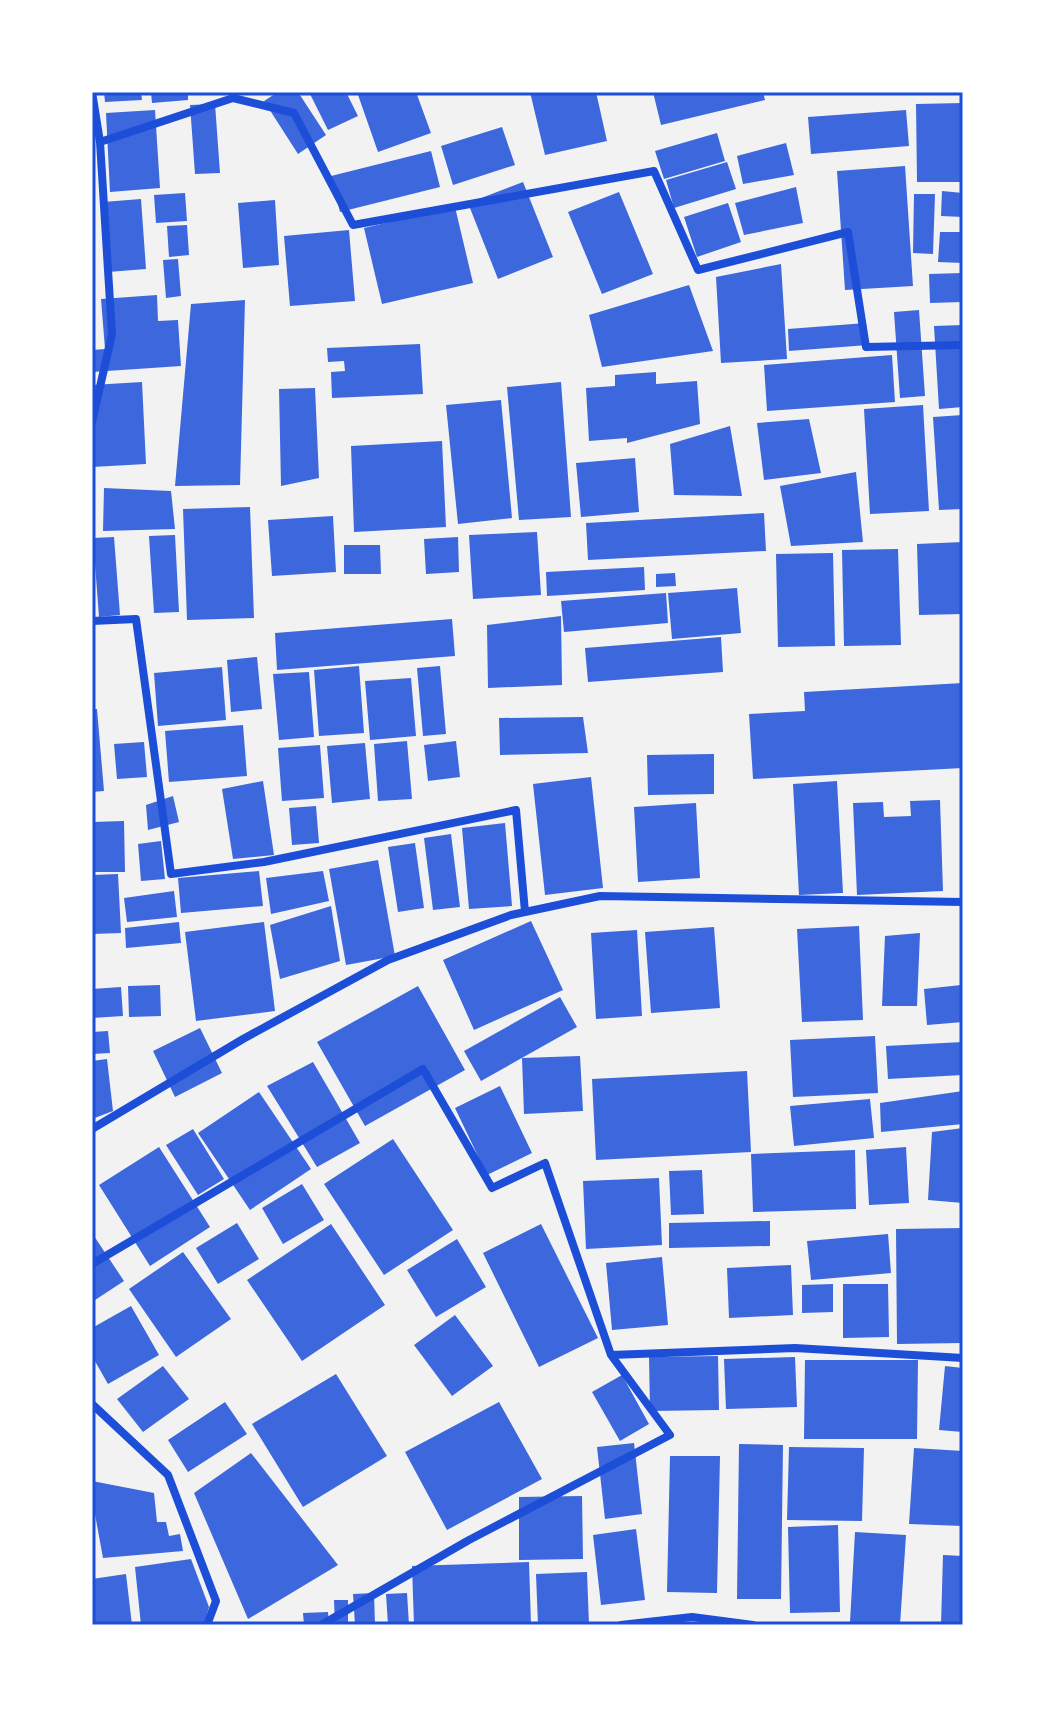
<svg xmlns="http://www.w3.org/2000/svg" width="1055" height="1717" viewBox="0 0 1055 1717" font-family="Signika,sans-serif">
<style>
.building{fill:#3d67dc}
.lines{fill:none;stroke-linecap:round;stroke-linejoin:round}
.minor{stroke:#1d4ed8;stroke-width:8}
.neatline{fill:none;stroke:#1d4ed8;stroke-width:3}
</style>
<rect width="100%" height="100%" fill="#f2f2f2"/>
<path class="building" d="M104,92H141L142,100L105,102Z
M151,92H188V100L152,103Z
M278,92H298L326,135L298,154L264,101Z
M309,92H346L358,116L328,130Z
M357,92H416L431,133L378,152Z
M530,92H596L607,141L545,155Z
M653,92H763L765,100L661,125Z
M963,103V182H917L916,104Z
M215,104L220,173L195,174L190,105Z
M155,110L160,188L110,192L106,113Z
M906,110L909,146L811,154L808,117Z
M502,127L515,165L453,185L441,146Z
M717,133L725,161L664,179L655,151Z
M786,143L794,175L743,184L737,156Z
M431,151L440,187L340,212L331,176Z
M727,162L736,189L674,208L666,180Z
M905,166L913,286L845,290L837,171Z
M523,182L553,257L498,279L468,203Z
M796,187L803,223L744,235L735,203Z
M942,191L963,193V217L941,216Z
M619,192L653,274L602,294L568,212Z
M185,193L187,221L156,223L154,195Z
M914,194H935L933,254L913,253Z
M141,199L146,269L108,272L103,202Z
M275,200L279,265L243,268L238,203Z
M728,203L741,242L697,257L684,217Z
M455,207L473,283L382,304L364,228Z
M187,225L189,255L169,257L167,226Z
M349,230L355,301L290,306L284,236Z
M940,232H963V263L938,262Z
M178,259L181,296L166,298L163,260Z
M781,264L787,359L721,363L716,277Z
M963,273V302L930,303L929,274Z
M689,285L713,351L602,367L589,315Z
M157,295L158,321L178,320L181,366L92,372V350L105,349L101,299Z
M245,300L240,485L175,486L191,304Z
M919,310L925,396L900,398L894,312Z
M866,323L868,345L789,351L788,329Z
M963,325V407L939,409L934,326Z
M420,344L423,394L332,398L331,372L345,371L344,361L328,362L327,348Z
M892,355L895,402L767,411L764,365Z
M656,372V384L697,381L700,424L627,443V438L589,441L586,388L615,386V375Z
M142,382L146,464L92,467V385Z
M561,382L571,517L519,520L507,387Z
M315,388L319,478L281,486L279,389Z
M501,400L512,518L458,524L446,405Z
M923,405L929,511L870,514L864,409Z
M963,415V509L939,510L933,417Z
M809,419L821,473L764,480L757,423Z
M730,426L742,496L674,495L670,444Z
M442,441L446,527L354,532L351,446Z
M635,458L639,512L581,517L576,463Z
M856,472L863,542L791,546L780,486Z
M104,488L171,491L175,529L103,531Z
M250,507L254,618L187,620L183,509Z
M764,513L766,551L588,560L586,523Z
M333,516L336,572L272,576L268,520Z
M537,532L541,595L473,599L469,535Z
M175,535L179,612L154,613L149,536Z
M114,537L120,615L99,617L93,538Z
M458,537L459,572L426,574L424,539Z
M963,542V614L919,615L917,544Z
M344,545H380L381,574H344Z
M898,549L901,645L844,646L842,550Z
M833,553L835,646L778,647L776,554Z
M644,567L645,590L547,596L546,572Z
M675,573L676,586L656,587V574Z
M737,588L741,633L672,639L668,593Z
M666,593L668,623L564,632L561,601Z
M561,616L562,685L488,688L487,625Z
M452,619L455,656L277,670L275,633Z
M721,637L723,672L588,682L585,648Z
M257,657L262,709L231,712L227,660Z
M359,666L364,733L319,736L314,670Z
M440,666L446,734L423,736L417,668Z
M222,667L226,720L158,726L154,673Z
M309,672L314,737L279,740L273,674Z
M411,678L416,736L370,740L365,681Z
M963,683V768L753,779L749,714L805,711L804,692Z
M92,709H97L104,791L92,792Z
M583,717L588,753L500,755L499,718Z
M243,725L247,776L169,782L165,731Z
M407,741L412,799L378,801L374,744Z
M456,741L460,777L428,781L424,745Z
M144,742L147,777L117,779L114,744Z
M365,743L370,799L332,803L327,746Z
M320,745L324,798L282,801L278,748Z
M714,754V794L648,795L647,755Z
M591,777L603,888L545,895L533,784Z
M263,781L274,855L233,859L222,789Z
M837,781L843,893L799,895L793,784Z
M173,796L179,822L148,830L146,805Z
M940,800L943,891L857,895L853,803L883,802L884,817L911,816L910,801Z
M696,803L700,878L638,882L634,807Z
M316,806L319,843L292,845L289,808Z
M124,821L125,872H92V822Z
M505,823L512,906L469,909L462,828Z
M451,834L460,907L433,910L424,838Z
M161,841L165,879L141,881L138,844Z
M415,843L424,908L398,912L388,847Z
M378,860L395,956L346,965L329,869Z
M259,871L263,906L181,913L178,878Z
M323,871L329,901L271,914L266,878Z
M118,874L121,933L92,934V875Z
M174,891L177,917L127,922L124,898Z
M331,906L340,961L280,979L270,925Z
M531,921L563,990L474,1030L443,960Z
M179,922L181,943L126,948L125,928Z
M264,922L275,1011L196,1021L185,932Z
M859,926L863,1020L802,1022L797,929Z
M714,927L720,1008L651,1013L645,932Z
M637,930L642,1016L596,1019L591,933Z
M920,933L917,1006H882L885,936Z
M160,985L161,1016L129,1017L128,986Z
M961,985L963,1022L927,1025L924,989Z
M418,986L465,1070L365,1126L317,1042Z
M121,987L123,1016L92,1018V989Z
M560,997L577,1027L481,1081L464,1051Z
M200,1028L222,1073L175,1097L153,1051Z
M108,1031L110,1053L92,1054V1032Z
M875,1036L878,1093L793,1097L790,1040Z
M963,1042V1075L888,1079L886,1046Z
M580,1056L583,1111L524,1114L522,1058Z
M107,1059L113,1111L92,1119V1061Z
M313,1062L360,1143L317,1167L267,1086Z
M747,1071L751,1152L596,1160L592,1079Z
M500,1086L532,1153L487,1175L455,1108Z
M963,1091V1124L881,1132L880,1103Z
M259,1092L311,1169L250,1210L198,1133Z
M870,1099L874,1138L794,1146L790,1106Z
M963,1128V1203L928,1200L932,1132Z
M193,1129L224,1179L198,1195L166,1145Z
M393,1139L453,1230L384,1275L324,1184Z
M159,1147L210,1227L150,1266L99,1185Z
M906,1147L909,1203L869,1205L866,1150Z
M855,1150L856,1209L753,1212L751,1154Z
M702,1170L704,1214L671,1215L669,1171Z
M659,1178L662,1245L586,1249L583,1181Z
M302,1184L324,1220L283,1244L262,1208Z
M770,1221V1246L669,1248V1223Z
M237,1223L259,1259L218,1284L196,1248Z
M331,1224L385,1305L302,1361L247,1280Z
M541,1224L598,1338L539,1367L483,1253Z
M963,1228V1343L897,1344L896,1229Z
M92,1233L124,1281L92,1302Z
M888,1234L891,1273L811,1280L807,1241Z
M457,1239L486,1287L436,1317L407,1270Z
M183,1252L231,1319L176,1357L129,1289Z
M662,1257L668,1325L612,1330L606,1263Z
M791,1265L793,1315L729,1318L727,1268Z
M833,1284V1312L802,1313V1285Z
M843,1284H888L889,1337L843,1338Z
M131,1306L159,1355L108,1384L92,1356V1328Z
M455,1315L493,1366L452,1396L414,1345Z
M718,1356L719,1410L650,1411L649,1357Z
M795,1357L797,1407L726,1409L724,1359Z
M805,1360H918L917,1439H804Z
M163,1366L189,1399L143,1432L117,1399Z
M945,1366L963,1368V1432L939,1430Z
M336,1374L387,1456L303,1507L252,1424Z
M622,1375L649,1424L620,1441L592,1392Z
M225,1402L247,1434L188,1472L168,1440Z
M499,1402L542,1479L447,1530L405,1452Z
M634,1443L642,1514L605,1519L597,1447Z
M739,1444L783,1445L781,1599H737Z
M789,1447L864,1448L862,1521L787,1520Z
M914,1448L963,1451V1526L909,1524Z
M251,1453L338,1565L248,1619L194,1493Z
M670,1456H720L717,1593L667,1592Z
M92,1481L154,1493L157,1522H166L169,1536L180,1534L183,1551L103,1558L92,1498Z
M582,1496L583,1559L519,1560V1497Z
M838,1525L840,1612L790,1613L788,1527Z
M636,1529L645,1600L601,1605L593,1535Z
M855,1532L906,1535L900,1625L850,1622Z
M943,1555L963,1556V1625H941Z
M191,1559L209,1607L204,1625H141L135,1567Z
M529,1562L531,1625H414L412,1566Z
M587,1572L589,1625H538L536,1574Z
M126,1574L132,1625H92V1579Z
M374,1593L375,1625H355L353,1594Z
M407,1593L409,1625H388L386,1594Z
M334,1600H348V1625H335Z
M328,1612L329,1625H304L303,1613Z"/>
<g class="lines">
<path class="minor" d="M100,142L233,98L294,113L353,225L654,171L698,270L848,232L866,347L963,345
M92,422L112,334L100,142L92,92
M92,621L136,619L171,874L264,862L516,810L525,912
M92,1129L243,1039L388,960L511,915L600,896L963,902
M92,1264L423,1069L492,1188L545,1163L611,1355
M92,1404L168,1475L216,1601L207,1625
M321,1625L469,1540L670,1435L611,1355L795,1348L963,1358
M621,1625L692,1617L753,1625"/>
</g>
<rect width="1055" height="1717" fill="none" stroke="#ffffff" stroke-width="188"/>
<rect x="94" y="94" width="867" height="1529" class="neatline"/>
</svg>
